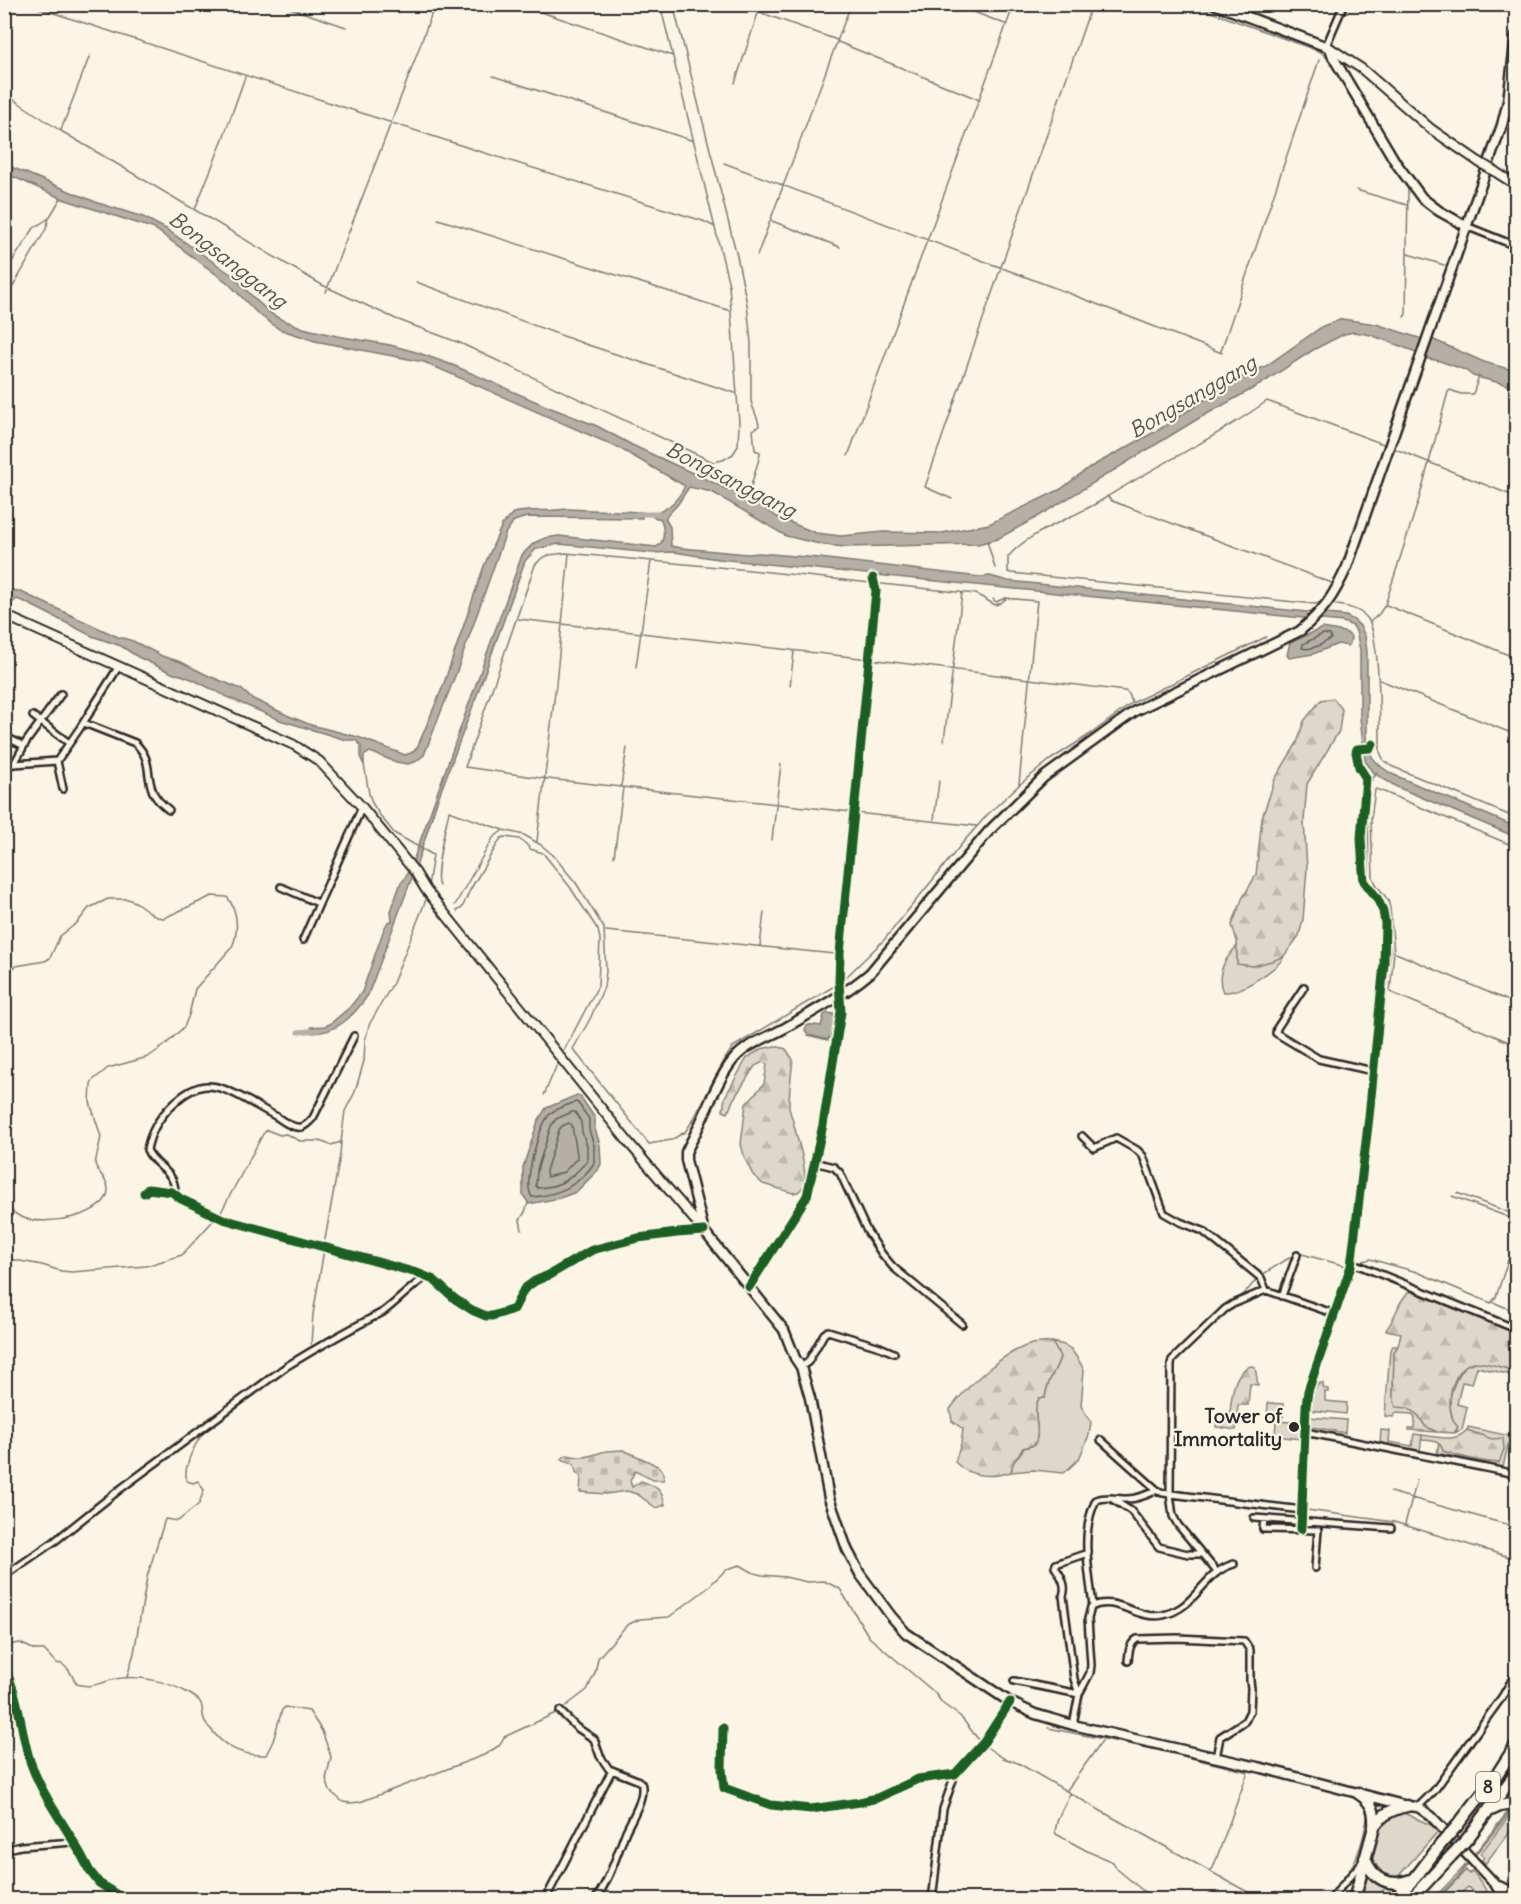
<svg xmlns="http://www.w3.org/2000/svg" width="1521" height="1904" viewBox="0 0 1521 1904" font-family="Delius,sans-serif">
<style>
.grass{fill:#ded8ca;stroke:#84827a;stroke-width:1.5}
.forest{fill:url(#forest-firs);stroke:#84827a;stroke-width:1.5}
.cemetery{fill:url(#cemetery-stones);stroke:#84827a;stroke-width:1.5}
.water{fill:#b4b0a5;stroke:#7d7b74;stroke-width:1.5}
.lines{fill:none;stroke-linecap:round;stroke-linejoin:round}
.shore{stroke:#62605c;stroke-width:1.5}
.stream{stroke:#7d7b74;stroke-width:1.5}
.canal{stroke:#b4b0a5;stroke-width:5}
.street-casing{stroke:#2b2b2b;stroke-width:10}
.secondary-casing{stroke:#2b2b2b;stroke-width:12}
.primary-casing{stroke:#2b2b2b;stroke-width:13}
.highway-casing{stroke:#2b2b2b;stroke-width:15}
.street{stroke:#fcf5e5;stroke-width:5}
.secondary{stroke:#fcf5e5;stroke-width:8}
.primary{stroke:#fcf5e5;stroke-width:8}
.highway{stroke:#fcf5e5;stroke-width:10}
.secondary-bridge-casing{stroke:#2b2b2b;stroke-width:12;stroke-linecap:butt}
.highway-bridge-casing{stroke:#2b2b2b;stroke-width:15;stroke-linecap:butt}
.secondary-bridge{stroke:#fcf5e5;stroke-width:8}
.highway-bridge{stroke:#fcf5e5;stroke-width:10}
.cycleway-casing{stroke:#fcf5e5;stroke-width:13}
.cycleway{stroke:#1b5e20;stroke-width:9}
.poi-dot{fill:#2b2b2b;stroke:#fcf5e5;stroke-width:2}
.labels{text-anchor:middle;stroke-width:4.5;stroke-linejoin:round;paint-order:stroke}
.shield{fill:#fcf5e5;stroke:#6a6863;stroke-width:1.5}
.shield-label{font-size:18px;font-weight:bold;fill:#2b2b2b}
.poi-label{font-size:20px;font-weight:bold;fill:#2b2b2b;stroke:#fcf5e5;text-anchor:end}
.water-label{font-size:21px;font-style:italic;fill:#545350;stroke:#fcf5e5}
</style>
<defs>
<pattern id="forest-firs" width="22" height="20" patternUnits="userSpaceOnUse" patternTransform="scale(1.5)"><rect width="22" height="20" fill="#ded8ca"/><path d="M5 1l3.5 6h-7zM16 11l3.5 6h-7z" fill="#bfbaae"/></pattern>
<pattern id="cemetery-stones" width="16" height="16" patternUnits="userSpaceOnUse" patternTransform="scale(1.5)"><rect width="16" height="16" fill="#ded8ca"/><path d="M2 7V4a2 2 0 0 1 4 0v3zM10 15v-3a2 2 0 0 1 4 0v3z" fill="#bfbaae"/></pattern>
</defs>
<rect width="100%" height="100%" fill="#fcf5e5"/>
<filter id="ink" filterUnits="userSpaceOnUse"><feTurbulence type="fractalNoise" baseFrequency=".0167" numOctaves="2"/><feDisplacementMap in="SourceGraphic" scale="12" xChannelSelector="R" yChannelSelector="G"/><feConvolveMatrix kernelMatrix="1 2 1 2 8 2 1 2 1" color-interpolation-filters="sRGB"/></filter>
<g filter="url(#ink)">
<path class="grass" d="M1238,945L1237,963L1253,966L1284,956C1280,967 1245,989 1233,991C1230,992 1226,992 1223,992C1215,974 1225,958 1238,945Z
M1052,1342L1064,1345L1071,1349L1079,1361L1084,1370L1081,1406L1091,1422L1089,1435L1079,1459L1064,1473L1033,1470L1011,1472L1013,1463L1024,1448L1034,1445C1043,1431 1030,1412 1039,1398H1045C1047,1379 1055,1373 1060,1357Z
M1393,1346H1398L1394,1352L1393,1397L1419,1416L1425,1426L1437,1432L1409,1430V1428H1414L1415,1417L1412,1414L1396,1413L1393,1417L1385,1416L1390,1350Z
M1480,1361L1516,1371V1376L1477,1367L1472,1384L1462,1382L1457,1404L1467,1407L1462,1430L1454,1433L1457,1430C1445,1404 1449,1387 1466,1365Z
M1320,1383H1323V1388L1328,1389V1392H1325V1401L1347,1403L1346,1414L1310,1410L1312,1391Z
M1268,1403L1284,1404L1283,1417L1267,1416Z
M1309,1417L1346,1420L1345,1433L1312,1427L1309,1425Z
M1276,1421L1302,1423L1301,1439L1275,1436Z
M1468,1427L1510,1436L1503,1467L1437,1453L1439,1443L1442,1446L1443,1451L1486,1462L1500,1457L1504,1449C1490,1438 1483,1437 1467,1430Z
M1381,1430L1390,1431L1389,1442L1412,1446L1414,1434L1422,1435L1420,1451L1380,1443Z
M1514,1807L1456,1879L1435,1899L1432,1900L1463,1868L1511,1808Z
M1516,1807V1823L1485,1864L1482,1860L1484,1857L1480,1854Z
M1399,1811L1440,1829L1395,1880L1378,1874L1371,1859L1377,1832L1382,1823Z
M1366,1868L1390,1884L1374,1899L1358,1900Z
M1466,1870L1469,1874L1472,1870L1487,1891L1478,1895L1468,1887L1455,1899H1438Z"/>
<path class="forest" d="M1333,698L1342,709L1339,731L1307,784L1304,821L1307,868L1303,920L1299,936L1284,956L1275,960L1253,966L1237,964V941L1232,925L1242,899L1256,875L1262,818L1275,779L1297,743L1304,721L1321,700Z
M775,1046L786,1049L793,1060C791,1076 789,1091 789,1107C790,1113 793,1120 794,1125C799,1146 806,1164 805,1185L798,1192L793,1193L763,1184L753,1175L745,1159L741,1144L746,1104L764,1084L767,1064L763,1062L755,1066L733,1100L728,1113L723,1111L725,1097L747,1058L761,1049Z
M1410,1291L1516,1332V1371C1508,1369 1482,1361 1474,1362C1451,1367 1442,1411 1458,1427L1454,1433L1437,1432L1425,1426L1419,1416L1408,1408L1396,1407L1393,1397L1394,1352L1398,1346L1401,1333L1386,1330C1396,1318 1398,1300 1410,1291Z
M1052,1342L1060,1357C1055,1373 1047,1379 1045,1398H1039C1030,1413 1043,1431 1034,1445L1023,1448L1013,1463L1011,1472C991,1478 971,1478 955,1462L961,1444L963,1429L952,1421L950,1409C969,1384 1001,1353 1032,1344C1038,1343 1045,1343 1052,1342Z
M1251,1366L1255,1367L1258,1385L1250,1384L1248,1405H1238L1236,1430L1216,1427L1217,1423L1229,1422C1231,1405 1231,1371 1251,1366Z
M1467,1430L1492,1439L1503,1438L1504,1449L1499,1463C1480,1462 1461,1457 1443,1451C1441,1440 1431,1441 1422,1440V1435C1438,1437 1455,1443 1467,1430Z"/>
<path class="cemetery" d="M623,1450C629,1453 660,1465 662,1470C664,1473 663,1477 664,1480H653L635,1471L630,1481L632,1487L641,1481C656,1486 662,1489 665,1505L656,1508L637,1494L627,1491L606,1494L580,1492L581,1477L576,1472L574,1464L561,1459L567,1455C583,1459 587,1457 602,1452C608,1450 616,1451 623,1450Z"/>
<path class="water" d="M4,164L98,203L143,217L166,229L232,275L257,301L273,315L281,319L303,328L337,336L390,345L416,352L455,366L546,406L597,426L632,445L757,503L777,517L816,533L841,536L884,532L942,533L989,524L1061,489L1087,469L1160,429L1235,380L1266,366L1323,326L1342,319L1376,324L1419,338L1432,339L1484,362L1516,371V387L1473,376L1465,370L1440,361L1424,358L1416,352L1371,335L1354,332L1344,334L1313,350L1261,384L1196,420L1034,519L997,539L978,544L845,547L824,545L786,536L712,492L689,487L678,504L665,518L670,527L671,546L681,548L748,554L759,553L819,558L980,577L990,576L1008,581L1346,616L1354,620L1360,626L1365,636L1367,652V735L1366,736C1368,755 1375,764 1392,774L1516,827V837L1397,787L1375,774L1365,761L1360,718V650L1356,631L1353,626L1343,622L718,559L674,552L652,553L559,544L536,549L525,561L474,703L436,804L417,864L368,995C354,1015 338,1033 312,1033L311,1027L325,1026L330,1024L350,1007L362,992L384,929L388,922L392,921L391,911L401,882L404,880L413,861L522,555L534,543L545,538L559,536L656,547C666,543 664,528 661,519L653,517L654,513C668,511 679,498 685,486L619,448L424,362L315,341L279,329L257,313L228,283L155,229L63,199L5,173Z
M567,509L642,512V518L527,517L514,521L506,532L457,671L424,755L415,762L408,764L396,762L370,752L364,756V765L361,759V746L356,740H346L280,720L227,697L194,680L181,675L174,674L138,657L121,646L92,636L25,602L17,599L8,606L5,601V594L11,590L19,591L120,638H123L133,641L162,656L181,662L209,676L241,689L251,698L289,716L311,725L358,737L405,755L411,753L417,748L443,686L484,566L502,525L513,513C531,509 549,512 567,509Z
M1322,628L1339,631L1347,633L1351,637L1350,644L1348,646L1338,644L1313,654L1289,658L1287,655L1290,643Z
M827,1013L833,1014L835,1019L831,1038L829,1037L828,1040L808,1035L805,1030C807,1022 814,1025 821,1026L824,1015Z
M577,1095L580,1096L595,1118V1129L600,1145L601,1164L598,1170L576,1192L560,1198L529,1204L523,1195V1167L538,1121L546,1108Z"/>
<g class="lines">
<path class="shore" d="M1323,634L1330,635L1331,639C1322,644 1311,651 1302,648L1303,644Z
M575,1102L578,1103L589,1119V1130L594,1145V1163C579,1186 558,1195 532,1197C522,1184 539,1126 549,1115C554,1108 567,1106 575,1102Z
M572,1112H575L581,1122L582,1132L587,1146V1161C572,1178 561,1187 538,1188L536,1186L537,1170L551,1126L556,1119Z
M569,1123L572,1125C573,1136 577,1146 577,1158L564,1172L547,1177L546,1171L559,1130L562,1126Z"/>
<path class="stream" d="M26,4L466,147L703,221L715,227
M278,4L346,27
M517,4L673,56
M673,4L737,256L747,304L751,343V401C753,411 758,416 759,426L753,430L755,450L760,452V455L751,486L745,499
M953,4L1005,24
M1189,4L1321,52L1330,61L1382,147
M759,12L837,40
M838,42L980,100
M493,76L694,141
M735,83L761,4
M4,93L61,131L322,285L396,319L460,343L713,462L723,460L733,454L738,446L739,423L729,285L660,4
M61,130L90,55
M724,163L1071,294L1222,353
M1395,169L1408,189L1406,314L1404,317
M1356,190L1407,205
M195,209L220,147L245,77
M438,219L731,311
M772,221L840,247
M1408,254L1444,265
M757,256L851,4
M4,274L34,228L49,218L61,198
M416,282L585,344L735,393
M326,292C362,196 401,101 435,4
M4,302L46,229L49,218
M1221,351L1319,60
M1393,448L1516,497
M848,456L1014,4
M1107,496L1112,501L1327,581L1334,584L1332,588
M952,499L925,487L1092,4
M987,541L995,568
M877,589L879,584H882L976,594L995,605L1001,603L1007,598
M993,599L996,602L1005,598L1037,601L1019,784
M1323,602L1315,604L1011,573L1008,572V557C1029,531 1074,518 1102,500C1155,466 1214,439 1267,401L1386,445
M1331,604C1344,606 1360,608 1368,619C1374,628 1374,641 1376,651C1380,685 1380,718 1380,752L1384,761L1391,766L1516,818
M1386,605L1516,658
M518,619L869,659L1125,691L1129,694L1132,702
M1371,621L1379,614L1385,605L1419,499L1448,392L1450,390L1461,394H1473L1479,376
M636,667L651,561
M1380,680L1516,735
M790,686L794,652
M944,741L962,593
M364,764L369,794L372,803L379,814L394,833L433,855L428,886
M621,786L627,748
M851,812L548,779L465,767L535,565L542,558L549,555L566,553L750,570L871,583
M856,813L977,826
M934,820L939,781
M772,840L781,764
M537,841L556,684L569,554
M1516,847L1384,792L1376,789L1375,790L1371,819L1373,877L1376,884L1388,900L1390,908L1394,952L1390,992L1516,1045
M614,857L623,788
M439,886C433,875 446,826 449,811L503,830L524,835L541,845L553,855L576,883L604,928L606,971L604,987L590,1019L573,1049L649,1144L671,1140L685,1132L693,1120L725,1059L733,1047L836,985
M455,905L493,838L502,831
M457,911L462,908L470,890L501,838L505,837L519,839L526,844L530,849L543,853L570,887L598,930L600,939L598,986L561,1056
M606,931L835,954L837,955L836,985
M760,946L764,912
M1396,953L1516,1004
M4,976L16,966L45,961L50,958L60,936L77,923L89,908L108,899H128L137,903L156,917L164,918L212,896L227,897C238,910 239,931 232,947L195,989L189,1015L184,1027L164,1046L148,1057L108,1068L93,1080L91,1084L90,1102L101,1137L95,1164C98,1173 108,1180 108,1189C109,1217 43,1226 24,1218C17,1216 10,1210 4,1205
M840,983L884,940L965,840L988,814L1019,785L1050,760L1092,733L1132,703L1266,637
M544,1095L559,1060
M1457,1193L1516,1215
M1452,1196L1516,1220
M522,1230L520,1220L525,1212L528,1203
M324,1245L340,1155L341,1143
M1298,1253L1346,1266
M4,1258L42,1265L61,1271L72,1272L146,1266L182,1255L221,1212L263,1134L267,1130L280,1135L286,1134L300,1141H319L331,1145L341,1142L345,1111L355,1092L364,1061L365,1041L369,1025L393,983L427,897
M1357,1262L1355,1255L1378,1075L1391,951L1387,907L1369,878L1368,810L1371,782L1377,772
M1357,1263L1370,1259L1417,1272L1491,1303L1496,1297L1516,1236
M1260,1276L1294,1255
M1234,1301L1244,1294L1257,1279
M1493,1302L1516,1312
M311,1344L313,1314L324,1250
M1390,1492L1516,1527
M1307,1510L1394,1522L1516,1559
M1405,1524L1417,1480
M4,1639L8,1645L20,1643L35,1650H44L56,1663L62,1664L68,1669L77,1684C94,1690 105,1679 122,1678C143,1676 169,1682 188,1693C209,1705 198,1704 205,1722C207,1726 211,1729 214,1733C227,1749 244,1756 266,1755L273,1741L282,1710L285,1707L309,1711L322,1731L331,1757L326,1779L330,1791L343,1802L350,1803L360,1802L484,1755L500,1745L504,1737L558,1712L587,1690L595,1673L598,1658L627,1625L640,1619L669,1617L705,1590L727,1569L740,1565L754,1573L762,1575L785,1577L807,1582L824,1581L840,1589L869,1637L934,1692L943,1704L960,1716L982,1744L1003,1758L1018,1763L1101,1811L1262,1900
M127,1677L134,1653L147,1577L165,1519L178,1521L199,1504L204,1490L198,1481L193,1483L187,1481C182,1467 197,1439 207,1429C215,1421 225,1415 234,1409
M1048,1728L1159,1750L1248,1772L1213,1868L1210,1871
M1460,1760L1516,1680
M1067,1790L1102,1741
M1070,1793L1058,1818L1055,1831L1056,1834L1089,1852L1113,1862L1117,1869L1154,1900
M1430,1802L1436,1793
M1326,1900C1354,1867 1361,1856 1368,1813
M1473,1900L1483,1893L1489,1892L1497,1900"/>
<path class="canal" d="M636,514H659
M298,1032L319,1030"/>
<defs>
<path id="street" d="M1326,46L1344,4
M1466,226L1516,246
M33,716L69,743
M84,723L135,743C153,760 145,773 153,792C156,800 163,805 169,810
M4,736L24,746
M14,764L26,742L61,694
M4,766L14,764L57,761
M63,789L57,761L80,728L119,666
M281,887L318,903
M303,940L362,807
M1304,987L1277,1028L1276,1033L1319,1059L1373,1071
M1082,1136L1094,1148L1116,1138L1137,1150L1143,1156L1164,1213L1180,1222L1203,1231L1261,1278L1266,1290L1233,1304L1225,1309L1172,1360L1171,1365L1170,1494L1173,1516L1178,1525L1217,1572
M814,1162L834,1167L840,1173L867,1231L882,1254L893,1267L962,1324
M144,1193L148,1189L172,1192L181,1199L223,1219L417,1273L434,1280L455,1299L472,1310L486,1316H492L514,1309L524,1289L535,1281L549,1275L592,1250L638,1238L677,1233L704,1231
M175,1194C176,1170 156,1169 147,1150C150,1133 160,1117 171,1106C198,1079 214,1082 245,1099C256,1105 266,1111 277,1117C284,1122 294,1129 302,1127C307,1125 310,1121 313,1118L354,1036
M1351,1266L1358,1265L1516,1329
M749,1287L807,1196L823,1125L841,1012L839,982L840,953L876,591L873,578
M1266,1290L1335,1314
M1282,1296L1297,1255
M801,1367L808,1362L824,1334L828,1331L880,1347L894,1353
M1305,1432L1516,1474
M1101,1440L1157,1490L1163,1493L1302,1510
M1112,1499L1131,1511L1159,1547L1188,1554H1202
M1254,1518L1391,1528
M1264,1519L1263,1529L1318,1530L1315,1568
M1301,1529L1306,1406L1308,1391L1351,1266L1369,1117L1384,964L1385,923L1383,911L1377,898L1364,881L1363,871L1361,838L1366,778L1359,767L1356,752L1357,749L1370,748L1373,744
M4,1576L55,1541L119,1490L287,1366C318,1347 350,1329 383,1312C398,1301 410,1287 426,1277
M1093,1606C1089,1571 1080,1532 1096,1500C1107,1496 1116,1499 1127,1499C1138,1499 1147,1495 1157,1490
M1128,1661C1129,1652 1129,1644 1137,1639L1177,1638L1244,1641L1250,1650V1681L1251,1688L1250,1711L1245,1721L1220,1737L1216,1758
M4,1668C20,1697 20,1730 30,1761C43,1800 72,1833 89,1870L99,1883L125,1900
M1014,1681L1079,1694
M1079,1694L1074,1679L1063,1596C1067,1585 1061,1576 1055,1567L1056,1564L1088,1553
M560,1711L576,1727L594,1739L600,1756L609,1769L637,1780C640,1782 642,1782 642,1787C643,1801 632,1818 626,1831C617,1854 610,1879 595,1900
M1073,1725L1079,1694L1090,1673L1091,1665L1088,1619L1091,1607C1116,1594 1138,1621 1163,1615C1197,1608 1203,1572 1234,1564
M723,1728L722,1769L724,1788L771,1805L811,1809L860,1802L877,1798L918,1779L955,1774L984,1742L1010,1702
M1418,1807L1434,1791L1502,1697L1516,1673
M4,1850L21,1846L73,1842
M545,1900L612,1770
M932,1900L943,1809L955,1774
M1330,1900L1362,1862"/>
<path id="secondary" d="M1330,48L1362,69L1431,129L1479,162
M1494,171L1516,185
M4,615L294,745L319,761L362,807L415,872L426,890L629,1143L704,1231"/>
<path id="primary" d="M1214,4L1330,48L1333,57L1396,163L1422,198L1439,211L1466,226
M1510,1900L1431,1816L1418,1807L1407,1806L1262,1768L1073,1725L1035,1714L1010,1702L906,1633L891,1616L860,1574L847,1549L829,1498L810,1398L801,1367L795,1358L784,1330L704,1231L686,1160V1152L690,1144C704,1119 716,1080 734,1059C748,1043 767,1038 785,1028C814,1011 844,995 870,973L989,831L1044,777L1135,711L1300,631C1325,609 1333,597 1347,567L1502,125L1508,101L1516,36"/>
<path id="highway" d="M1489,1811L1500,1806L1516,1803
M1374,1826C1383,1814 1392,1809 1407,1806
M1457,1826L1496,1776L1516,1745
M1468,1838L1516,1773
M1365,1858C1372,1879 1390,1888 1411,1880
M1498,1887L1516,1894
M1354,1900L1374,1827C1375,1810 1372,1802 1358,1793
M1393,1900L1415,1878L1441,1844
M1410,1900L1451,1856"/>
</defs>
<use href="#street" class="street-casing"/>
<use href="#secondary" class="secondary-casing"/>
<use href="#primary" class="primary-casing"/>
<use href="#highway" class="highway-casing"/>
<use href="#street" class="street"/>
<use href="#secondary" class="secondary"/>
<use href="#primary" class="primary"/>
<use href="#highway" class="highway"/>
<defs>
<path id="secondary-bridge" d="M1479,162L1494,171"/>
<path id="highway-bridge" d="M1441,1844L1457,1826
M1451,1856L1468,1838"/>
</defs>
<use href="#secondary-bridge" class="secondary-bridge-casing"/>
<use href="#highway-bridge" class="highway-bridge-casing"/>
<use href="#secondary-bridge" class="secondary-bridge"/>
<use href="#highway-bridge" class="highway-bridge"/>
<defs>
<path id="cycleway" d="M144,1193L148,1189L172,1192L181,1199L223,1219L417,1273L434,1280L455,1299L472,1310L486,1316H492L514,1309L524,1289L535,1281L549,1275L592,1250L638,1238L677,1233L704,1231
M749,1287L807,1196L823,1125L841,1012L839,982L840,953L876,591L873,578
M1301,1529L1306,1406L1308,1391L1351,1266L1369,1117L1384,964L1385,923L1383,911L1377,898L1364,881L1363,871L1361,838L1366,778L1359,767L1356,752L1357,749L1370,748L1373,744
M4,1668C20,1697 20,1730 30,1761C43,1800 72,1833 89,1870L99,1883L125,1900
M723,1728L722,1769L724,1788L771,1805L811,1809L860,1802L877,1798L918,1779L955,1774L984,1742L1010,1702"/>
</defs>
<use href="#cycleway" class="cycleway-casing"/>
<use href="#cycleway" class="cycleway"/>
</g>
</g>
<circle class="poi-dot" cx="1294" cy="1427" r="6"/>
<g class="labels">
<rect class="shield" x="1476" y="1772" width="24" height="30" rx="4.5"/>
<g class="shield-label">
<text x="1488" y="1793">8</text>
</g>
<g class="poi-label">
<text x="1282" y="1423">Tower of<tspan x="1282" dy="23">Immortality</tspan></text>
</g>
<g class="water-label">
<text transform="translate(228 260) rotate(38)" y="7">Bongsanggang</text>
<text transform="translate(1193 397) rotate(-30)" y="7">Bongsanggang</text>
<text transform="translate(731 480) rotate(27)" y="7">Bongsanggang</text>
</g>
</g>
<rect width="1521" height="1904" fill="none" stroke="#fcf5e5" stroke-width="24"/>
<rect x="12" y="12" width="1497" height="1880" fill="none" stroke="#2b2b2b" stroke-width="2" filter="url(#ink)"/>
</svg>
